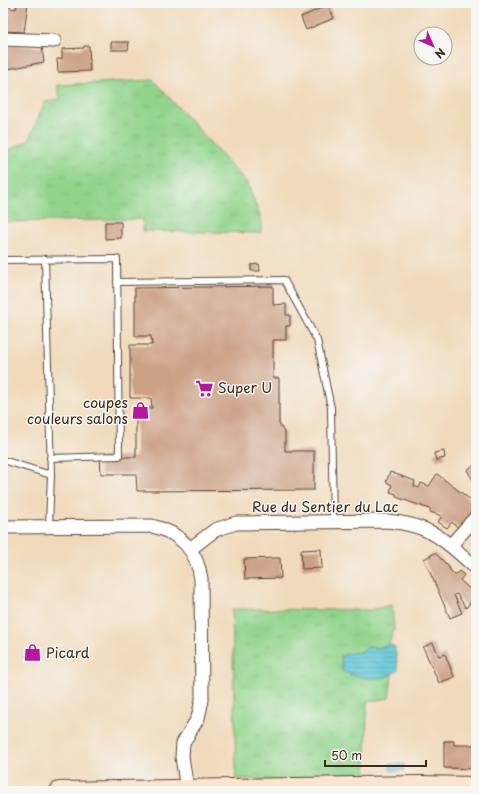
<svg xmlns="http://www.w3.org/2000/svg" width="479" height="794" viewBox="0 0 479 794" font-family="'Playpen Sans',sans-serif">
<style>
.grass{fill:url(#grass-tufts);stroke:#667f55}
.water{fill:url(#water-rules);stroke:#4c787a}
.building{fill:#cca085}
.lines{fill:none;stroke-linecap:round;stroke-linejoin:round}
.lane-casing{stroke:#564436;stroke-width:8}
.street-casing{stroke:#564436;stroke-width:15}
.secondary-casing{stroke:#564436;stroke-width:20}
.lane{stroke:#fff;stroke-width:6}
.street{stroke:#fff;stroke-width:13}
.secondary{stroke:#fde4d0;stroke-width:18}
.labels{text-anchor:middle;stroke-width:3;stroke-linejoin:round;paint-order:stroke}
.poi-label{font-size:14px;fill:#3b2a1e;stroke:#f6f6f2;text-anchor:start}
.street-label{font-size:14px;fill:#3b2a1e;stroke:#f6f6f2}
</style>
<defs>
<pattern id="grass-tufts" width="24" height="20" patternUnits="userSpaceOnUse"><rect width="24" height="20" fill="#92d48c"/><path d="M3 7l-1-3M5 7V3M7 7l1-3M15 17l-1-3M17 17v-4M19 17l1-3" fill="none" stroke="#7fb678"/></pattern>
<pattern id="water-rules" width="6" height="5" patternUnits="userSpaceOnUse"><rect width="6" height="5" fill="#5cc6d7"/><path d="M0 2.5h6" fill="none" stroke="#4da1ae"/></pattern>
</defs>
<rect width="100%" height="100%" fill="#f6f6f2"/>
<filter id="ink" filterUnits="userSpaceOnUse"><feTurbulence type="fractalNoise" baseFrequency=".025" numOctaves="2"/><feDisplacementMap in="SourceGraphic" scale="8" xChannelSelector="R" yChannelSelector="G"/><feConvolveMatrix kernelMatrix="1 2 1 2 8 2 1 2 1" color-interpolation-filters="sRGB"/></filter>
<filter id="wash" filterUnits="userSpaceOnUse"><feTurbulence type="fractalNoise" baseFrequency=".012" numOctaves="4" result="noise"/><feDisplacementMap in="SourceGraphic" scale="16" xChannelSelector="R" yChannelSelector="G"/><feGaussianBlur stdDeviation="0.9" result="paint"/><feColorMatrix in="noise" values="0 0 0 0 0 0 0 0 0 0 0 0 0 0 0 0 0 1.4 0 .05"/><feComposite in="paint" operator="in"/></filter>
<g filter="url(#wash)">
<rect width="100%" height="100%" fill="#f1dabb"/>
<path class="grass" d="M153,80L248,184L262,222L261,233L143,231V219L3,222V149H11L29,140L45,102L60,99L57,85Z
M392,605L394,630L389,644L378,648L370,646L363,651L355,654L379,678L392,675L389,698L367,702L366,781L236,779L232,609L370,610Z"/>
<path class="water" d="M389,644L395,647L398,670C383,683 359,678 342,671L341,656C353,650 357,657 370,646L378,648Z
M390,764H404V771H390Z"/>
<g id="blocks">
<path class="building" d="M3,3H10V8L16,9L17,3H28L24,32L3,31Z
M328,5L334,18L306,30L301,17Z
M111,42H129L128,50H111Z
M3,45L42,47L44,62L3,70Z
M84,46H89L90,71L58,72L57,59H62V49L84,48Z
M105,222H121V238L105,239Z
M259,264L260,271H251V265Z
M273,286V305L286,304V315H290V326H286V340H273V378H279V424L285,433V451H314V490L137,491L136,474H101L100,457H136V408H152L151,398H130V345H152L151,336H135V288Z
M444,451L445,458L436,460L434,453Z
M476,464V485L467,470Z
M390,472L415,481L414,486L419,488L421,483L429,486L437,474L476,504V513L461,530L452,522L447,528L438,522L442,516L430,512V509L396,497V494L390,492L392,485L386,482Z
M321,549L322,568L302,569L301,550Z
M435,553L449,567L450,570L455,575L459,571L464,575L460,580L476,595L466,608L457,594L454,595L462,613L450,618L424,559Z
M280,558L281,578L245,579L244,559Z
M433,643L439,656L445,654L454,677L439,683L423,647Z
M444,741H454V745H476V769L444,768Z"/>
</g>
</g>
<g filter="url(#ink)">
<use href="#blocks" fill-opacity="0" stroke="#564436" stroke-width="1"/>
<g class="lines">
<defs>
<path id="lane" d="M45,259L51,475L49,526
M3,260L117,259L119,456L50,458
M117,282L284,280L317,340L331,408L333,521
M3,460L51,475"/>
<path id="street" d="M3,39L54,41
M3,527L152,526C181,533 197,550 201,579L202,700L198,718L183,743L182,757L187,789
M451,545L476,517
M190,549L215,530L236,523L388,521C431,525 445,540 476,568"/>
<path id="secondary" d="M59,791L418,785L476,786"/>
</defs>
<use href="#lane" class="lane-casing"/>
<use href="#street" class="street-casing"/>
<use href="#secondary" class="secondary-casing"/>
<use href="#lane" class="lane"/>
<use href="#street" class="street"/>
<use href="#secondary" class="secondary"/>
</g>
</g>
<defs>
<symbol id="supermarket-bare" viewBox="-9 -9 18 18"><path d="M-6-5.5h2.5l.6 2H6L4.5 2H-2.5L-4.4-4H-6ZM-1.5 3.2a1.3 1.3 0 1 0 .1 0ZM3 3.2a1.3 1.3 0 1 0 .1 0Z" fill="#b5179e" stroke="#f6f6f2" stroke-width="2.5" paint-order="stroke"/></symbol>
<symbol id="shop-bare" viewBox="-9 -9 18 18"><path d="M-5-2.5h2.3a2.7 3.5 0 0 1 5.4 0H5L5.5 6h-11ZM-1.5-2.5h3a1.5 2.3 0 0 0-3 0Z" fill="#b5179e" stroke="#f6f6f2" stroke-width="2.5" paint-order="stroke"/></symbol>
</defs>
<g fill-rule="evenodd">
<use href="#supermarket-bare" x="192" y="376" width="25" height="25"/>
<use href="#shop-bare" x="128" y="398" width="25" height="25"/>
<use href="#shop-bare" x="20" y="640" width="25" height="25"/>
</g>
<g class="labels">
<g class="poi-label">
<text x="218" y="393">Super U</text>
<text x="128" y="408" text-anchor="end">coupes<tspan x="128" dy="16">couleurs salons</tspan></text>
<text x="46" y="658">Picard</text>
</g>
<g class="street-label">
<text x="325" y="512">Rue du Sentier du Lac</text>
</g>
</g>
<rect width="479" height="794" fill="none" stroke="#f6f6f2" stroke-width="16"/>
<g transform="translate(433 46) rotate(135)"><circle r="19" fill="#f6f6f2" stroke="#aba49d"/>
<path d="M0-3L7 15L0 10L-7 15Z" fill="#b5179e"/>
<text y="-6" font-size="11" font-weight="bold" text-anchor="middle" fill="#3b2a1e">N</text>
</g>
<path d="M325 760v6h101v-6" fill="none" stroke="#3b2a1e" stroke-width="2"/>
<text x="331" y="760" font-size="12" fill="#3b2a1e" stroke="#f6f6f2" stroke-width="3" paint-order="stroke">50 m</text>
</svg>
